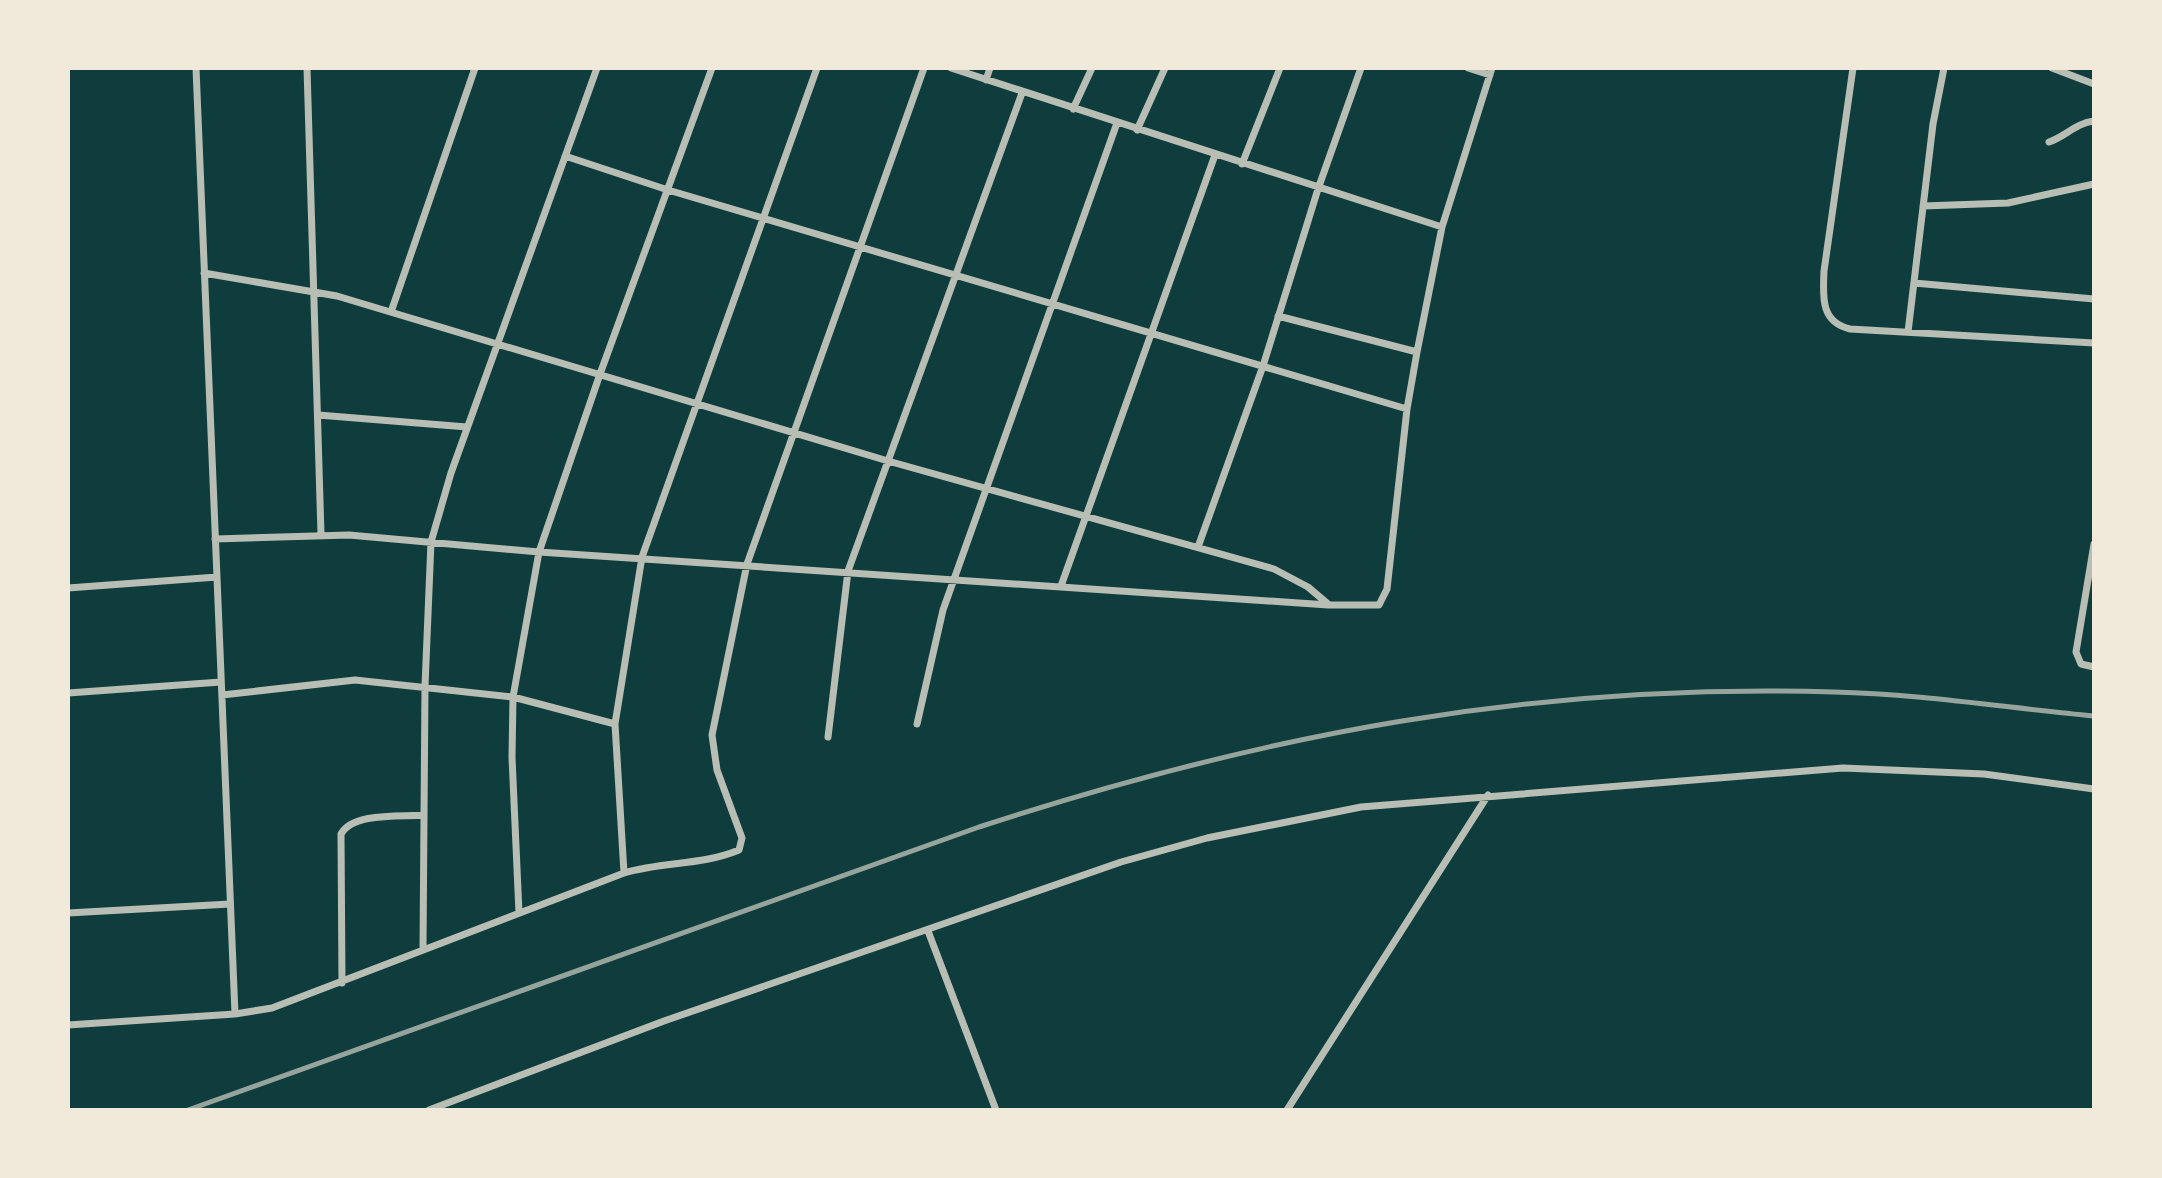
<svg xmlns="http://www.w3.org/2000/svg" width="2162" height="1178" viewBox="0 0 2162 1178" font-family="'Titillium Web',sans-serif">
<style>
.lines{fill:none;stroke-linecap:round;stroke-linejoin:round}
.minor{stroke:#b8beb3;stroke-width:7}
.rail{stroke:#97a49c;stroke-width:5}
</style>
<rect width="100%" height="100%" fill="#0f3d3e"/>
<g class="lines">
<path class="minor" d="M196,68L235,1014
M307,68L321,534
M951,68L1442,227
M1468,68L1490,75
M1853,68L1824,271C1823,296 1820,322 1850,329L2094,343
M2052,68L2094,84
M986,80L990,68
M1073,109L1092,68
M1137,130L1165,68
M2049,142C2066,136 2076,123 2094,121
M565,156L668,190L1407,409
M1242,164L1280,68
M1923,206L2008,203L2094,184
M204,273L337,296L888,461L1274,569L1308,587L1328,604
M1914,283L2094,299
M391,312L475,68
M1278,316L1417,352
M1908,332L1933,124L1944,68
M318,415L467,427
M215,539L349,535L539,552L1328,605H1379L1387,589L1407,409L1417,352L1442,227L1492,68
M2094,544L2076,652L2081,664L2094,667
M1198,547L1263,366L1318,189L1361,68
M1061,586L1215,155
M68,588L217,577
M68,693L221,682
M222,695L355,680L513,697L615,724
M917,724L943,610L1117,123
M828,737L848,571L1022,93
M624,873L615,724L642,557L817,68
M68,913L230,904
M519,913L512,757L513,697L539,552L600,374L712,68
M928,931L996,1110
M423,949L425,686L431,542L451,473L597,68
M342,983L341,834C353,812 401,817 424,815
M68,1025L235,1014L272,1008L624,873C665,861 700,866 739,850L742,838L717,770L712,735L747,564L924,68
M429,1110L664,1021L1121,862L1207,838L1361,807L1843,768L1984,774L2094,789
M1287,1110L1488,795"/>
<path class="rail" d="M188,1110L979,827C1265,734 1532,683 1834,692C1921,694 2007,708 2094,716"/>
</g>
<rect width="2162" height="1178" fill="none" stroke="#f1e9da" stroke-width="140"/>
</svg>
